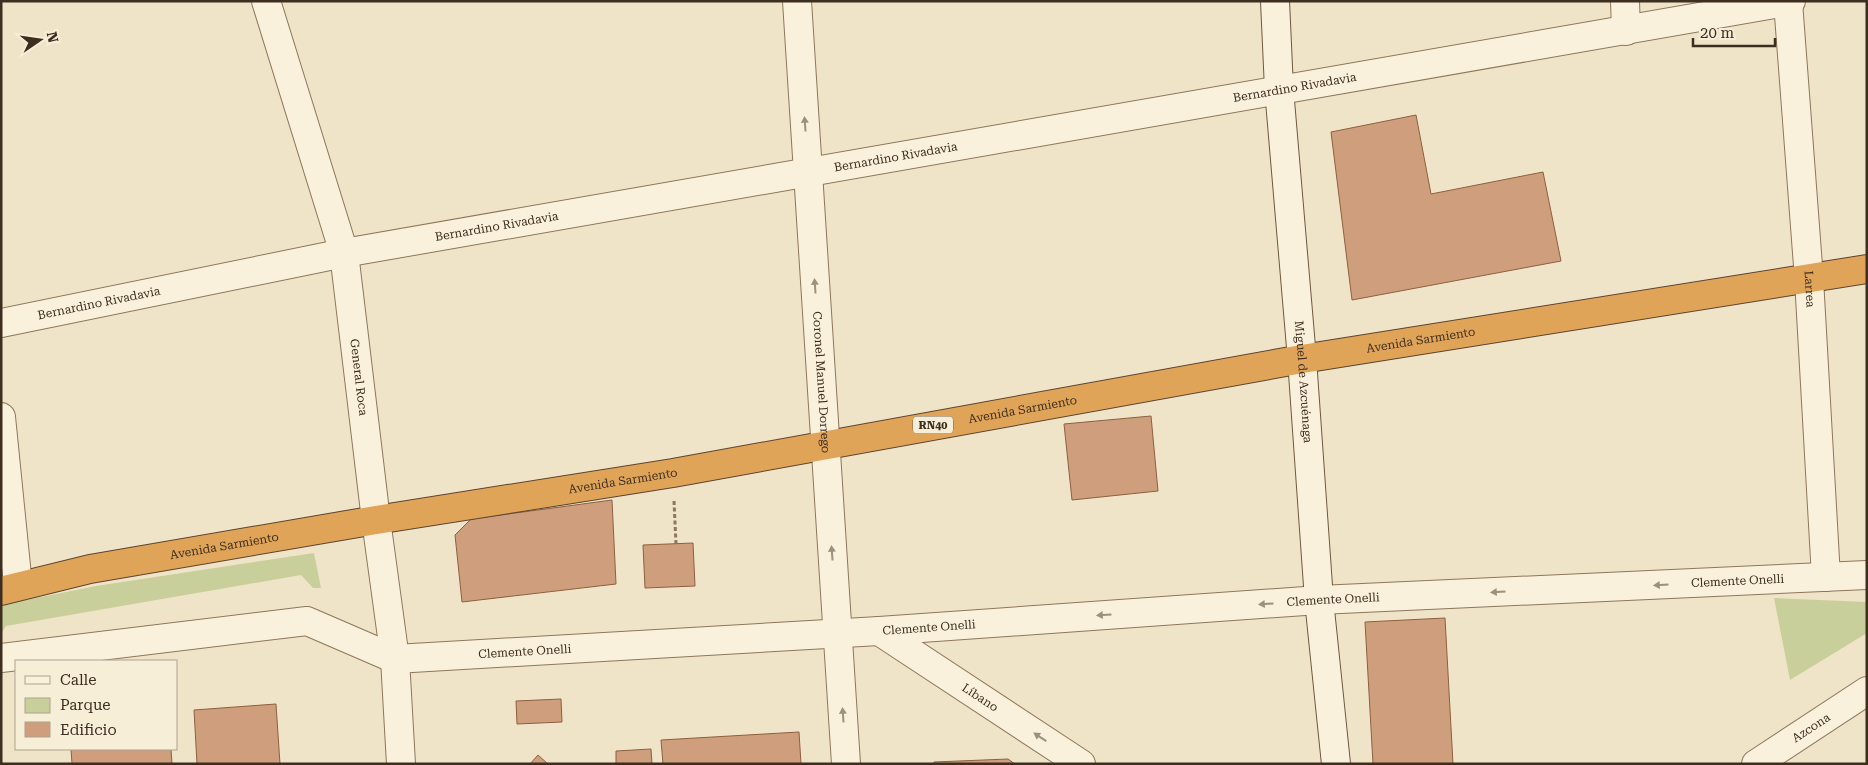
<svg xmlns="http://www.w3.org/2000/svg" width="1868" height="765" viewBox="0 0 1868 765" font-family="'Roboto Serif',serif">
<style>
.green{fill:#c9cf9b}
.building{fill:#cf9f7d;stroke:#8d5f41}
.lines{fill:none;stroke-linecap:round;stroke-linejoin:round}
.street-casing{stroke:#8d765c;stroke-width:30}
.secondary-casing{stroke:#6f573f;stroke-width:30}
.highway-casing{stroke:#5b4430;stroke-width:30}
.path{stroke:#8d765c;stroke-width:3;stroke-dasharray:4 2.5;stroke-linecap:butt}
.street{stroke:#faf1dc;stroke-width:28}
.secondary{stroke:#faf1dc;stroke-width:28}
.highway{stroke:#e0a458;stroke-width:28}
.oneway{fill:#9c907e}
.labels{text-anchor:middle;stroke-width:5;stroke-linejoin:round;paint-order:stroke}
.shield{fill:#f7eed8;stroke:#756857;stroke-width:1}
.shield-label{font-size:11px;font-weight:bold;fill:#3d2e20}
.street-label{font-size:12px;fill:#3d2e20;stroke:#f7eed8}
</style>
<rect width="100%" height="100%" fill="#f0e4c8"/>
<path class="green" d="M314,553L321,588H313L301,575L6,626L1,634V605L96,586Z
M1774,598L1867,602V633L1790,680Z"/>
<path class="building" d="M1416,115L1431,194L1543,172L1561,261L1352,300L1331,132Z
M1151,416L1158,491L1072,500L1064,424Z
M612,500L616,584L462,602L455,535L471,519Z
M693,543L695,586L645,588L643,545Z
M1445,618L1453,764H1373L1365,622Z
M561,699L562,722L517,724L516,701Z
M276,704L280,764H197L194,710Z
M799,732L801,764H663L661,740Z
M71,749H171L172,764H72Z
M651,749L652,764H616V751Z
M538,755L548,764H530Z
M1008,759L1015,764H934V762Z"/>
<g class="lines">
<defs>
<g id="street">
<path id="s1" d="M266,1L344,253L376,520L395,659L401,764"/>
<path id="s2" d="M797,1L846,764"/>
<path d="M1625,1L1626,31"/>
<path id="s3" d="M1788,2L1809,279L1826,577"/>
<path id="s4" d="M1,323L344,253L1791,1"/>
<path d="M1,417L18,586"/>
<path id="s5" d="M879,631L1081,764"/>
<path id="s6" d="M1,658L307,621L395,659L879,631L1319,600L1867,575"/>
<path id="s7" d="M1756,764L1867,691"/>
</g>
<g id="secondary">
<path id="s8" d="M1275,1L1279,89L1302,359L1319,600L1336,764"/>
</g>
<g id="highway">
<path id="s9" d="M1,591L90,569L376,520L673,473L1302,359L1867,269"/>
</g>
</defs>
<use href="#street" class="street-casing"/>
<use href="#secondary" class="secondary-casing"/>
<use href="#highway" class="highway-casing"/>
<path class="path" d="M674,501L676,544"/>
<use href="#street" class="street"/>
<use href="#secondary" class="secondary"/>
<use href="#highway" class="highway"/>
</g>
<defs><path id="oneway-solid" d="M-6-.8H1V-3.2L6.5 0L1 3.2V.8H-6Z" transform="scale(1.25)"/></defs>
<g class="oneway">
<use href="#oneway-solid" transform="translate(805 124) rotate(-94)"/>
<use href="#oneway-solid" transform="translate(815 286) rotate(-94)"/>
<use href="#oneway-solid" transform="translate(832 553) rotate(-94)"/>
<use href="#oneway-solid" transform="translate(1661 585) rotate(177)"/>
<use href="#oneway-solid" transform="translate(1498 592) rotate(177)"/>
<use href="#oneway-solid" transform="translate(1266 604) rotate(176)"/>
<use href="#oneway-solid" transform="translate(1104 615) rotate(176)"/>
<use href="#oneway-solid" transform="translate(843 715) rotate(-94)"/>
<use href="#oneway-solid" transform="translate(1040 737) rotate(-147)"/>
</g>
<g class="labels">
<rect class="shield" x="913" y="416.5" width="40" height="17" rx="4"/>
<g class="shield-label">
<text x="933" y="429">RN40</text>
</g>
<g class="street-label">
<text dy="4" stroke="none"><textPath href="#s4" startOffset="1315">Bernardino Rivadavia</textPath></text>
<text dy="4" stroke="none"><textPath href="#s4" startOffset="910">Bernardino Rivadavia</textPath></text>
<text dy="4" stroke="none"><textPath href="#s4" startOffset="505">Bernardino Rivadavia</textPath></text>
<text dy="4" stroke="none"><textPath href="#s3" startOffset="288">Larrea</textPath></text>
<text dy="4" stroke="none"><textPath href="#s4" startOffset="100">Bernardino Rivadavia</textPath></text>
<text dy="4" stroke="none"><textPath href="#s9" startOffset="1442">Avenida Sarmiento</textPath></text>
<text dy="4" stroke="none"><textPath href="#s1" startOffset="389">General Roca</textPath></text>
<text dy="4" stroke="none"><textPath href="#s2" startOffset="382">Coronel Manuel Dorrego</textPath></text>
<text dy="4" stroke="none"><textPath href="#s8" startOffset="382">Miguel de Azcuénaga</textPath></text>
<text dy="4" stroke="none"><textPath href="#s9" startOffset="1038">Avenida Sarmiento</textPath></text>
<text dy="4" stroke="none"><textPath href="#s9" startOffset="632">Avenida Sarmiento</textPath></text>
<text dy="4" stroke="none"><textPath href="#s9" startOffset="228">Avenida Sarmiento</textPath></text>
<text dy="4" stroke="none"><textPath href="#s6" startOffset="1749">Clemente Onelli</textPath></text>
<text dy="4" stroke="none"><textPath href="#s6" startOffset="1344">Clemente Onelli</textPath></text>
<text dy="4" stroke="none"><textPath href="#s6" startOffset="939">Clemente Onelli</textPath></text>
<text dy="4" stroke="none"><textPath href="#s6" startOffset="534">Clemente Onelli</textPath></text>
<text dy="4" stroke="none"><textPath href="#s5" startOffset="121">Líbano</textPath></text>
<text dy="4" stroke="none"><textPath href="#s7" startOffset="66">Azcona</textPath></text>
</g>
</g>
<rect width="1868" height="765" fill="none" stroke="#3d2e20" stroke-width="5"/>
<rect x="15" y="660" width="162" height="90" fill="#f7eed8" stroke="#ada18e"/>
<rect x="25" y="676" width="25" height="8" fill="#faf1dc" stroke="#ada18e"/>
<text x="60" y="685" font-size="15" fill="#3d2e20">Calle</text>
<rect x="25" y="698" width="25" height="15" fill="#c9cf9b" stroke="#ada18e"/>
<text x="60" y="710" font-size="15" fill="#3d2e20">Parque</text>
<rect x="25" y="722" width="25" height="15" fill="#cf9f7d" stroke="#ada18e"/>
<text x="60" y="735" font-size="15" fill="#3d2e20">Edificio</text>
<g transform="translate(40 40) rotate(77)" stroke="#f7eed8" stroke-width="4" paint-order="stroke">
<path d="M0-4L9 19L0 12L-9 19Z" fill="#3d2e20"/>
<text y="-8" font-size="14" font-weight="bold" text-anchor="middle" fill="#3d2e20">N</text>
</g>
<path d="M1693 38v8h82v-8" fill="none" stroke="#3d2e20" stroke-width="2.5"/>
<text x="1700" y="38" font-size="15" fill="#3d2e20" stroke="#f7eed8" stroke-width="4" paint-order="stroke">20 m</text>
</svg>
